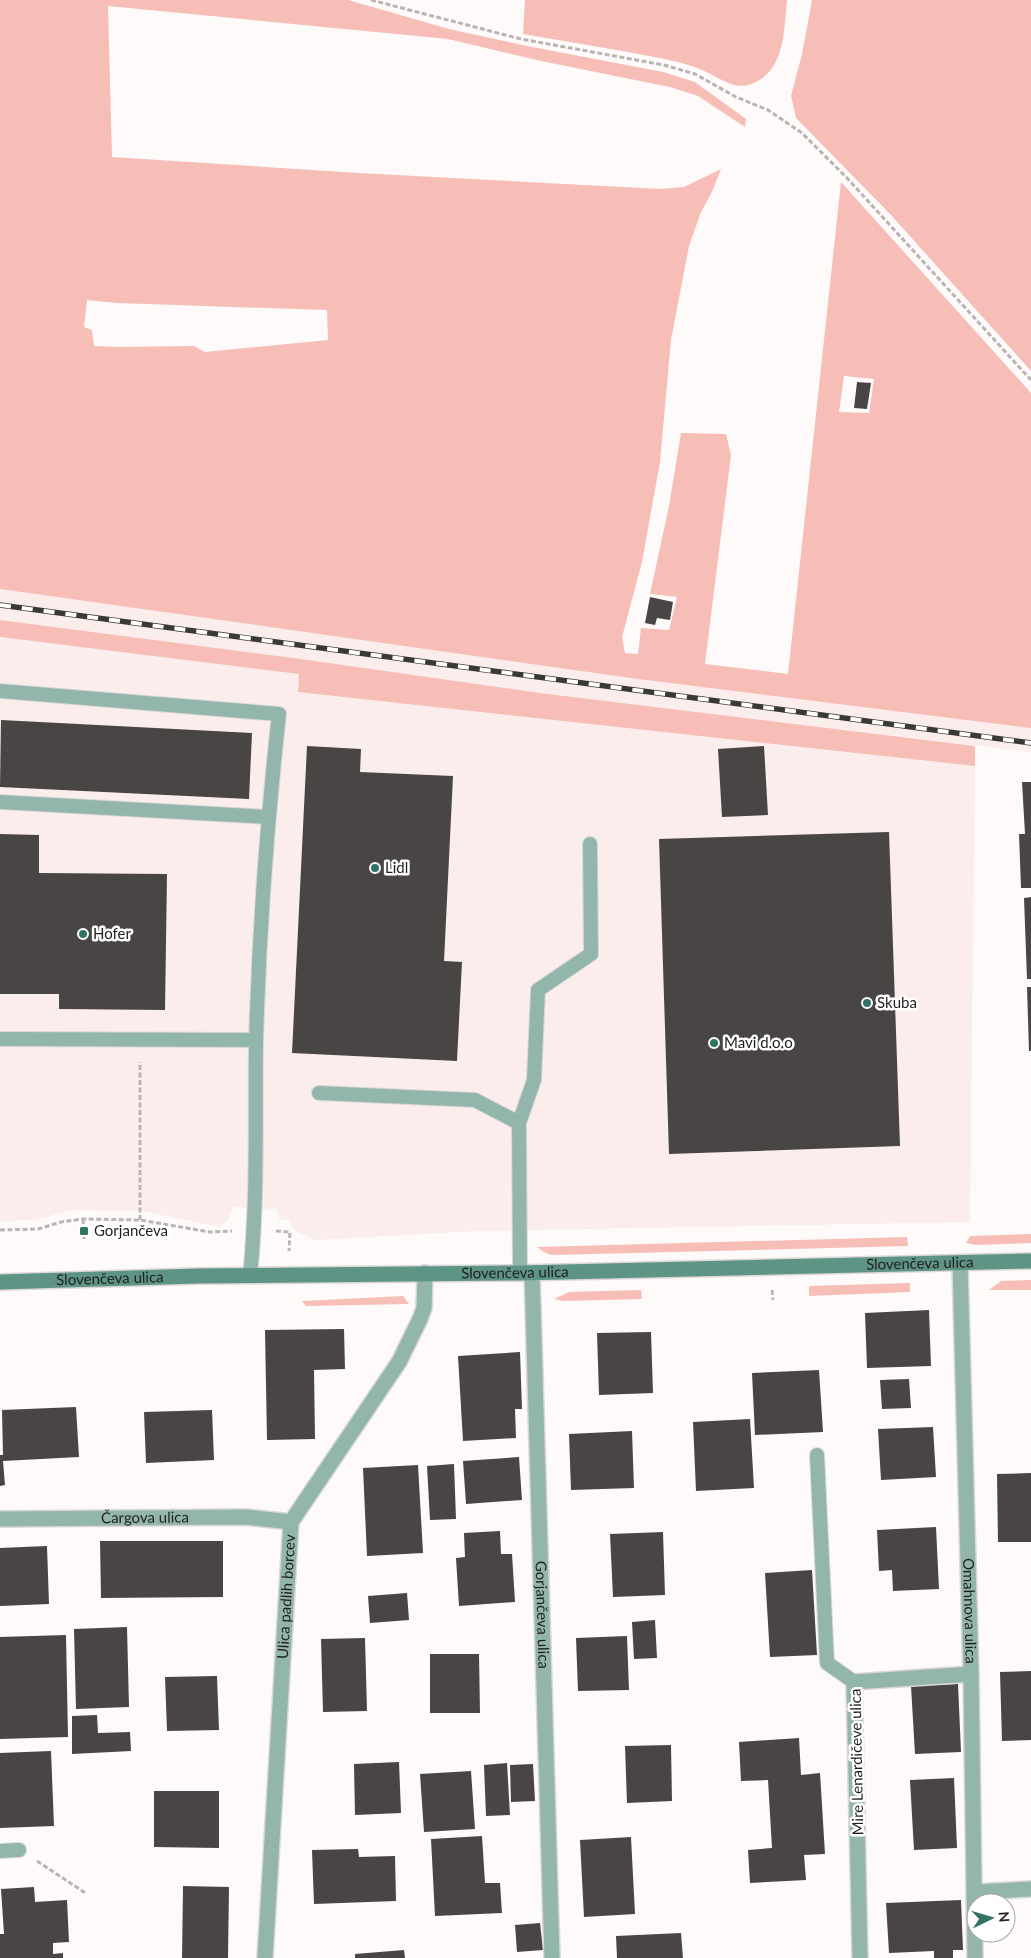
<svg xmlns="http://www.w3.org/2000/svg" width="1031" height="1958" viewBox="0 0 1031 1958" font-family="Lato,sans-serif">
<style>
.built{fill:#fbedeb}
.green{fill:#f6beb7;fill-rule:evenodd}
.building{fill:#494545}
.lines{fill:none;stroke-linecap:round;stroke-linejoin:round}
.lane-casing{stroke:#dbd7d7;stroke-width:16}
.street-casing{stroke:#dbd7d7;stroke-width:18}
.secondary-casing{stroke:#dbd7d7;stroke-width:18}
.path{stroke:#b9b5b5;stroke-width:3;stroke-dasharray:5 2.5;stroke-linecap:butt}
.lane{stroke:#93b6ac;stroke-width:14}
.street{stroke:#93b6ac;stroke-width:15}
.secondary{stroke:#5d9486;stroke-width:15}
.rail-casing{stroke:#3a3938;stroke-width:5.5}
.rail{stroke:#fff;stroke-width:4;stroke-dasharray:11;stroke-linecap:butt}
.poi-dot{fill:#317465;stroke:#fff;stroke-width:2}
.labels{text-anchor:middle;stroke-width:5;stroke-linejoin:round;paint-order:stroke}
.poi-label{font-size:15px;fill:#201f1e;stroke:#fff;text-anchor:start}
.street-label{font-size:15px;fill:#201f1e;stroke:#fff}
</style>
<rect width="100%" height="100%" fill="#fffafa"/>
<path class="built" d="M0,589L638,679L1031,728V752L540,693L301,659L0,620Z
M0,637L299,674L298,692L975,766L970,1222L479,1231L315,1240L296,1231L287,1219L280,1221L276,1209L233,1207L228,1220L219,1227L142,1211L73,1210L34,1220L0,1221Z"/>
<path class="green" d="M0,0H348L449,29L527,46L663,72L695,82L746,119L745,127L698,96L670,87L541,61L448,39L108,6L112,157L358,173L660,189L684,187L721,169L712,192L701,212L689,246L671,340L660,462L642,562L622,637L625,653L638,654L641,628L669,630L677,597L650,594L669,506L681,433L726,434L731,455L705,664L788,674L841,182L1031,393V728L638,679L0,589ZM87,300L116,303L327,310L328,340L205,352L194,346L118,347L94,346L92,330L84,327ZM844,376L874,379L869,413L839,412Z
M525,0H787V2C784,28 785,63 761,79C738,95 723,79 702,70C679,60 652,57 628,52C593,46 558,40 523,34Z
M812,0H1031V371L891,215L796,118L791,96L802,54Z
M0,620L301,659L540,693L975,746V766L298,692L299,674L0,637Z
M1031,1234V1243L976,1245L966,1243L970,1236Z
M907,1237L908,1246L551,1255L544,1252L537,1247Z
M1031,1280V1290H989L1001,1281Z
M910,1283V1292L809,1296V1286Z
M641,1290L642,1299L563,1301L554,1299L569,1292Z
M403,1296L409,1304L306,1306L302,1301Z"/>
<path class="building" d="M857,382L871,383L867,409L854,408Z
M650,597L673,602L670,620L657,618L655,625L645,623Z
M1,720L252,733L249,799L0,787Z
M307,746L361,749L360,772L453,776L444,961L462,962L457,1061L292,1053Z
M764,746L768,815L722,817L718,749Z
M1022,782H1031V888H1021L1019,834H1025Z
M889,832L900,1146L669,1154L659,839Z
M0,834L39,835V873L167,874L165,1010L59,1009V994H0Z
M1031,897V979H1027L1024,898Z
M1027,987H1031V1051H1029Z
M929,1310L931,1366L867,1368L865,1313Z
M344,1329L345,1369L314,1370L315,1439L267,1440L265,1330Z
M651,1332L653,1393L599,1395L597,1333Z
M520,1352L522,1409H515L516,1438L463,1441L458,1356Z
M819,1370L823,1432L755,1435L752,1373Z
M909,1379L911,1408L882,1409L880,1380Z
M76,1407L79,1457L3,1461L5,1485L0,1486V1455H3L2,1410Z
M212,1410L214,1460L146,1463L144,1412Z
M750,1419L754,1488L696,1491L693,1422Z
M933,1427L936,1477L881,1480L878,1429Z
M632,1431L634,1488L571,1490L569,1434Z
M519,1457L522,1500L466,1504L463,1461Z
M454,1464L456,1519L430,1520L427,1466Z
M418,1465L423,1553L367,1556L363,1468Z
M1031,1473V1542H998L997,1474Z
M936,1527L939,1589L893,1591L892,1570L879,1571L877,1530Z
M500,1531L501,1554H512L515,1602L459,1606L456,1558L465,1557L464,1533Z
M663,1532L665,1595L613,1597L610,1534Z
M100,1541H223V1597L101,1598Z
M47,1546L49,1604L0,1606V1548Z
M812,1570L817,1655L770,1657L765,1573Z
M407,1593L409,1620L370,1623L368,1596Z
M655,1620L657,1658L634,1659L632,1622Z
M127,1627L129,1707L76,1709L74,1629Z
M66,1635L68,1737L0,1739V1637Z
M627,1636L629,1690L578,1691L576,1638Z
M365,1638L367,1711L323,1712L321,1639Z
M430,1654H479L480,1713H430Z
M1031,1671V1740L1002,1741L1000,1672Z
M217,1676L219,1730L167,1731L165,1677Z
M958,1684L961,1752L915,1754L911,1686Z
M97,1715L98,1733L130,1732L131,1751L72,1754V1716Z
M799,1738L801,1775L820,1773L825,1854L804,1855L806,1880L750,1883L748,1850L772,1848L768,1780L741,1781L739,1742Z
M671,1745L672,1801L627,1803L625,1746Z
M51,1751L54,1826L0,1828V1753Z
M399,1762L401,1813L355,1815L354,1764Z
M507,1763L510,1815L486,1816L484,1765Z
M533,1764L535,1801L511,1802L510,1765Z
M471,1771L475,1829L424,1832L420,1774Z
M954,1778L957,1848L914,1850L910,1780Z
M154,1791H219V1848L154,1847Z
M482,1836L485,1883H500L502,1913L435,1916L431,1839Z
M631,1837L635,1914L584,1917L580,1840Z
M358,1849L359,1857L395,1856L396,1901L314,1904L312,1850Z
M183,1886L229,1887L228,1958H182Z
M34,1887L35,1902L67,1900L69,1942L53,1943V1954L63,1953V1958H0V1934H4L1,1889Z
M961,1900L963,1950H953V1958H934V1951L889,1953L886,1903Z
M540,1923L543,1950L517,1952L515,1925Z
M681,1933L683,1958H617L616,1936Z
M404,1950L405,1958H355V1954Z"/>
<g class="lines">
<defs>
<path id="lane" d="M0,691L279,714C267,823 259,932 256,1042C255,1120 258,1198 250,1276
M0,802L268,817
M0,1039L256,1040
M319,1093L475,1100L519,1123
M520,1273L519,1123L534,1080L538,990L591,954L590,844
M817,1455L827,1663L854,1682
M0,1851L19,1850"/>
<g id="street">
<path id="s1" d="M960,1263L971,1674L975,1958"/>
<path id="s2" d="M532,1273L552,1958"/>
<path id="s3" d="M0,1519L246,1517L291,1522"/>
<path d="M975,1892L1031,1889"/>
<path id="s4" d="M265,1958L291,1522L399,1362L420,1319L424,1308L425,1273"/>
<path d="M860,1958L854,1682L971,1674"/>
</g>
<g id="secondary">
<path id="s5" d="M0,1282L198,1276L520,1273L1031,1261"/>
</g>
</defs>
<use href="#lane" class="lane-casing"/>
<use href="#street" class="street-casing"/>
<use href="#secondary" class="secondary-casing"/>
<path class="path" d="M371,0L521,39L664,65L695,74L736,97L768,110L802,133L847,178L1031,380
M83,1219L84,1239
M140,1220V1062
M0,1230L38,1229L61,1222L83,1219L140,1220L210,1232L232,1231
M276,1231L290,1232L289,1251
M772,1290L773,1300
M37,1861L87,1894"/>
<use href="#lane" class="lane"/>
<use href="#street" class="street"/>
<use href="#secondary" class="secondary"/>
<defs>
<path id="rail" d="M0,605L1031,743"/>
</defs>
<use href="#rail" class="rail-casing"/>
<use href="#rail" class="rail"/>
</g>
<g class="poi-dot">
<circle cx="375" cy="868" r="5"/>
<circle cx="83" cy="934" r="5"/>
<circle cx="867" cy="1003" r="5"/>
<circle cx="714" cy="1043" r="5"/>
<rect x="79" y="1226" width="10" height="10" rx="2.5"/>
</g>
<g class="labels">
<g class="poi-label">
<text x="385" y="873">Lidl</text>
<text x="93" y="939">Hofer</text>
<text x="877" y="1008">Skuba</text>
<text x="724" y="1048">Mavi d.o.o</text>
<text x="94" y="1236">Gorjančeva</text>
</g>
<g class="street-label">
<text dy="5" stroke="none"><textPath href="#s5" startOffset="920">Slovenčeva ulica</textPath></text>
<text dy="5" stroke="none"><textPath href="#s5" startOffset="515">Slovenčeva ulica</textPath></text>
<text dy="5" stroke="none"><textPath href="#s5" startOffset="110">Slovenčeva ulica</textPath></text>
<text dy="5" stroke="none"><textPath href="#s3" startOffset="145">Čargova ulica</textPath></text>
<text dy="5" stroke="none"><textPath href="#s4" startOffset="362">Ulica padlih borcev</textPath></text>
<text dy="5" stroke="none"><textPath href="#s1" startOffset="348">Omahnova ulica</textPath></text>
<text dy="5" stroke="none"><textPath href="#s2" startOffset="342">Gorjančeva ulica</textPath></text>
<text transform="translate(857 1762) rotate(-91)" y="5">Mire Lenardičeve ulica</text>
</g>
</g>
<g transform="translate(991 1918) rotate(85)"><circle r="24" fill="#ffffff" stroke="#a6a5a5"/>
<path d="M0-4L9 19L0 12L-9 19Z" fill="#317465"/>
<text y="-8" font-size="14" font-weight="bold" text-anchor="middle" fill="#201f1e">N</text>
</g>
</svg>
